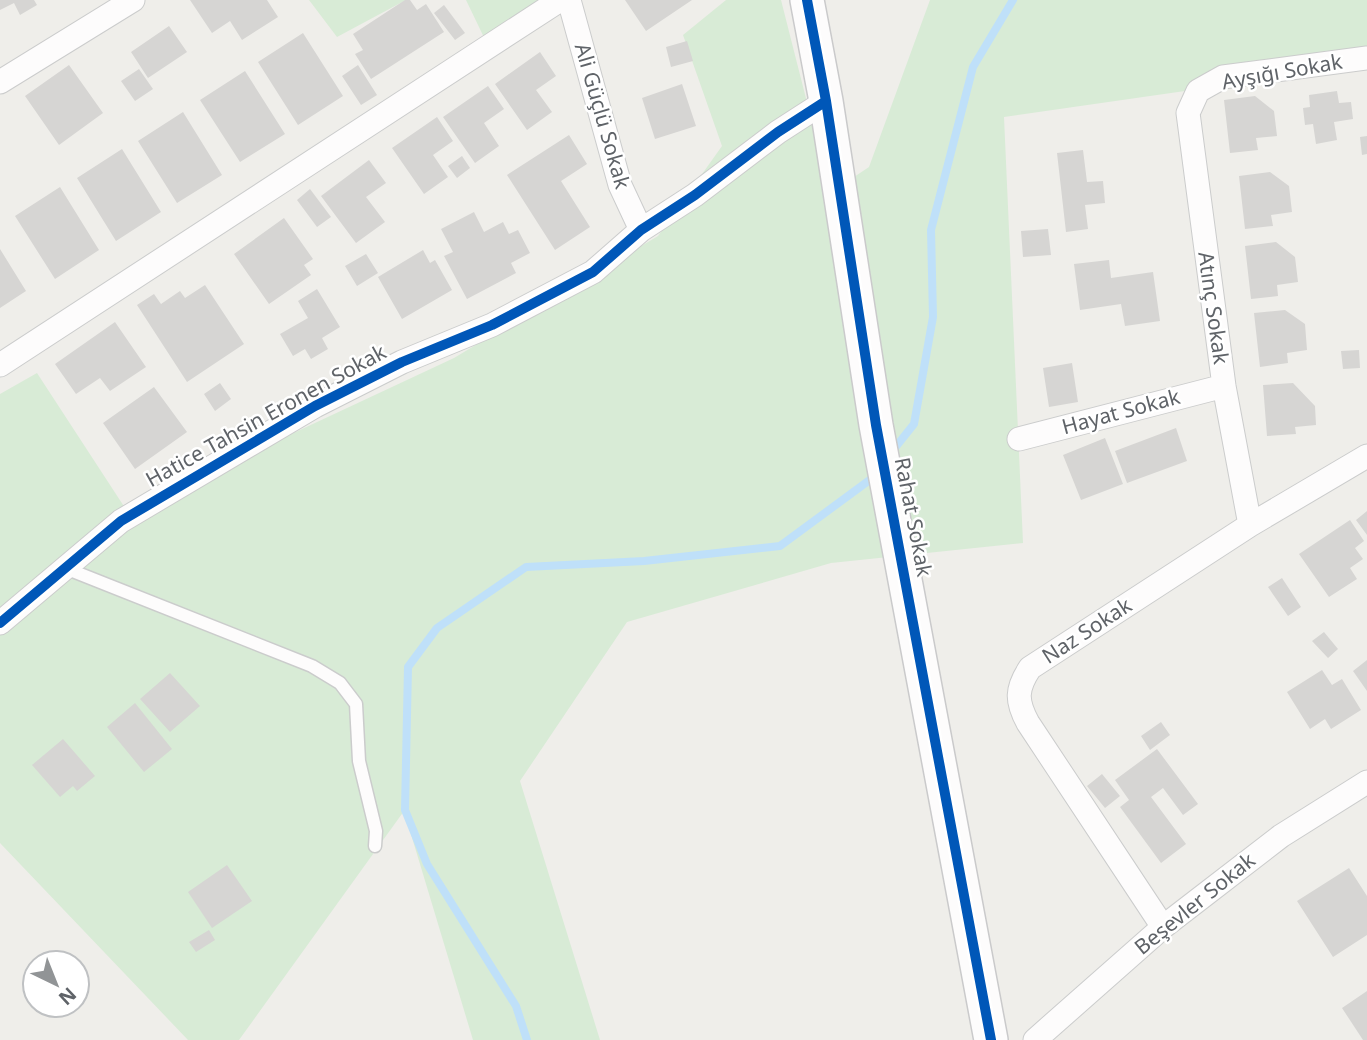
<svg xmlns="http://www.w3.org/2000/svg" width="1367" height="1040" viewBox="0 0 1367 1040" font-family="'Noto Sans',sans-serif">
<style>
.green{fill:#d8ebd6}
.lines{fill:none;stroke-linecap:round;stroke-linejoin:round}
.stream{stroke:#bfe0f9;stroke-width:8}
.building{fill:#d6d5d3}
.lane-casing{stroke:#cbcccc;stroke-width:15}
.street-casing{stroke:#cbcccc;stroke-width:25}
.secondary-casing{stroke:#cacacb;stroke-width:36}
.lane{stroke:#fdfcfc;stroke-width:12}
.street{stroke:#fdfcfc;stroke-width:23}
.secondary{stroke:#fdfcfc;stroke-width:33}
.cycleway-casing{stroke:#fff;stroke-width:15}
.cycleway{stroke:#0057b8;stroke-width:10}
.labels{text-anchor:middle;stroke-width:5;stroke-linejoin:round;paint-order:stroke}
.street-label{font-size:21px;fill:#5f6368;stroke:#fff}
</style>
<rect width="100%" height="100%" fill="#efeeea"/>
<path class="green" d="M309,0H406L337,37Z
M466,0H558L491,52Z
M726,0H781L830,193L869,167L930,0H1367V65L1004,117L1023,543L831,563L627,622L520,781L600,1040H473L404,811L239,1040H188L0,843V394L37,373L127,511L454,358L658,236L722,146L683,35Z"/>
<g class="lines">
<path class="stream" d="M890,454L914,424L933,317L931,230L973,67L1013,0
M527,1040L516,1006L427,864L405,810L408,667L437,628L526,567L644,561L780,546L871,479L876,472"/>
</g>
<path class="building" d="M0,0H34L37,5L20,15L14,3L0,10Z
M190,0H267L278,17L242,40L230,21L212,33Z
M405,0H410L417,10L426,4L444,32L371,79L355,54L363,50L353,34Z
M625,0H692L646,31Z
M444,5L465,33L455,40L434,13Z
M169,26L187,52L148,78L131,52Z
M303,33L343,96L298,125L258,62Z
M687,41L693,61L671,67L666,47Z
M540,52L556,76L536,90L552,112L527,130L495,84Z
M69,65L103,113L59,145L25,96Z
M358,65L377,95L361,105L342,76Z
M139,69L153,89L135,101L121,81Z
M245,71L285,134L240,162L200,100Z
M682,84L696,126L655,139L642,98Z
M488,86L504,109L484,123L499,146L475,163L443,117Z
M1337,91L1339,103L1351,102L1353,119L1334,122L1337,140L1316,144L1313,124L1305,125L1303,108L1310,107L1309,95Z
M1255,96L1274,111L1277,136L1256,138L1258,150L1230,153L1224,100Z
M183,112L222,175L177,203L138,141Z
M437,117L453,141L433,155L448,177L424,194L392,148Z
M569,135L587,164L561,181L590,227L555,250L507,175Z
M1367,136V154L1362,155L1360,137Z
M122,149L161,212L116,241L77,178Z
M1083,150L1087,182L1103,181L1105,203L1085,205L1088,229L1066,232L1057,153Z
M462,156L470,168L457,178L448,166Z
M369,160L386,183L366,197L385,222L356,243L321,196Z
M1270,172L1289,186L1292,212L1271,215L1273,226L1245,229L1239,176Z
M60,187L99,250L55,279L15,216Z
M310,189L331,217L317,227L297,200Z
M474,212L484,232L503,222L509,234L518,230L530,253L511,263L516,273L467,299L444,256L453,252L441,229Z
M284,218L313,259L304,265L311,275L269,304L234,254Z
M1048,229L1051,255L1023,257L1021,231Z
M1276,242L1295,257L1298,282L1277,285L1278,296L1251,299L1245,246Z
M0,249L26,291L0,308Z
M423,250L430,263L435,260L452,290L402,319L378,277Z
M366,254L378,273L357,286L345,266Z
M1109,260L1111,278L1153,272L1160,321L1125,326L1121,304L1080,310L1074,264Z
M205,285L244,344L187,382L137,305L154,294L161,304L180,291L185,298Z
M317,289L340,327L322,338L328,349L311,359L305,349L293,356L280,334L308,318L298,301Z
M1285,310L1305,324L1307,350L1287,353L1288,363L1260,367L1254,313Z
M115,322L146,367L110,391L100,378L76,394L55,364Z
M1359,350L1360,368L1343,369L1341,351Z
M1072,363L1078,402L1049,407L1043,368Z
M220,383L231,399L215,411L204,394Z
M1293,383L1315,406L1316,425L1295,427L1296,434L1267,436L1263,385Z
M154,387L187,432L135,469L103,423Z
M1176,428L1187,461L1127,483L1115,451Z
M1105,438L1123,484L1081,500L1063,455Z
M1367,511V535L1356,520Z
M1350,520L1364,541L1355,548L1363,559L1350,568L1357,579L1329,597L1299,554Z
M1282,578L1301,607L1288,616L1268,587Z
M1324,632L1338,649L1328,658L1312,641Z
M1367,660V691L1353,671Z
M1322,670L1332,685L1342,679L1361,710L1331,729L1325,719L1310,729L1287,692Z
M170,673L200,706L170,732L140,699Z
M135,703L172,749L144,772L107,727Z
M1161,722L1170,735L1150,750L1141,736Z
M63,739L95,776L77,791L73,786L60,797L32,765Z
M1157,749L1198,804L1183,815L1163,788L1151,797L1186,844L1161,863L1120,807L1129,800L1115,780Z
M1102,774L1120,796L1105,808L1087,786Z
M227,865L252,901L212,928L188,892Z
M1349,868L1367,896V935L1333,957L1297,901Z
M209,930L215,940L196,952L189,942Z
M1367,991V1040H1363L1342,1008Z"/>
<g class="lines">
<defs>
<path id="lane" d="M65,568L312,666L340,683L356,704L359,761L376,831L375,846"/>
<path id="street" d="M569,0L620,185L641,230
M0,82L133,0
M0,365L560,0
M1019,439L1224,386
M1250,525L1224,386L1188,113L1198,91L1223,77L1367,58
M0,623L121,521L315,406L402,362L492,325L593,272L641,230L695,195L778,132L826,101
M1163,927L1028,723C1016,701 1016,689 1030,668L1250,525L1367,456
M1035,1040L1163,927L1281,836L1367,782"/>
<path id="secondary" d="M807,0L826,101L876,425L991,1040"/>
</defs>
<use href="#lane" class="lane-casing"/>
<use href="#street" class="street-casing"/>
<use href="#secondary" class="secondary-casing"/>
<use href="#lane" class="lane"/>
<use href="#street" class="street"/>
<use href="#secondary" class="secondary"/>
<defs>
<path id="cycleway" d="M807,0L826,101L876,425L991,1040
M0,623L121,521L315,406L402,362L492,325L593,272L641,230L695,195L778,132L826,101"/>
</defs>
<use href="#cycleway" class="cycleway-casing"/>
<use href="#cycleway" class="cycleway"/>
</g>
<g class="labels">
<g class="street-label">
<text transform="translate(1282 72) rotate(-10)" y="7">Ayşığı Sokak</text>
<text transform="translate(602 116) rotate(74)" y="7">Ali Güçlü Sokak</text>
<text transform="translate(1213 308) rotate(82)" y="7">Atınç Sokak</text>
<text transform="translate(1121 412) rotate(-15)" y="7">Hayat Sokak</text>
<text transform="translate(266 416) rotate(-29)" y="7">Hatice Tahsin Eronen Sokak</text>
<text transform="translate(913 517) rotate(79)" y="7">Rahat Sokak</text>
<text transform="translate(1087 631) rotate(-33)" y="7">Naz Sokak</text>
<text transform="translate(1195 904) rotate(-39)" y="7">Beşevler Sokak</text>
</g>
</g>
<g transform="translate(56 984) rotate(137)"><circle r="33" fill="#ffffff" stroke="#bfc1c3" stroke-width="2"/>
<path d="M0-5L12 26L0 18L-12 26Z" fill="#919496"/>
<text y="-10" font-size="19" font-weight="bold" text-anchor="middle" fill="#5f6368">N</text>
</g>
</svg>
